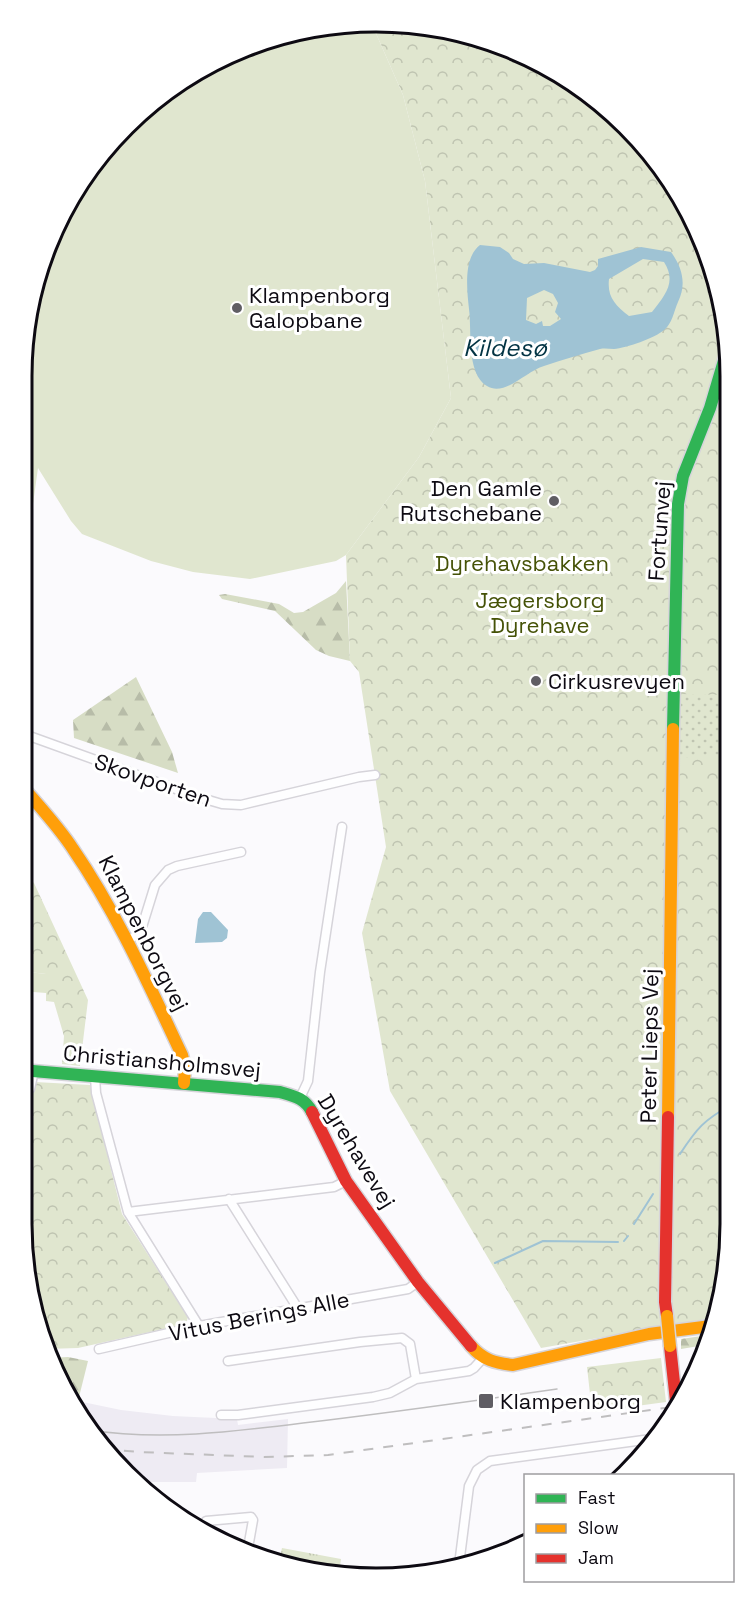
<svg xmlns="http://www.w3.org/2000/svg" width="752" height="1600" viewBox="0 0 752 1600" font-family="'Space Grotesk',sans-serif">
<style>
.built{fill:#eeebf3}
.grass{fill:url(#grass-tufts)}
.forest{fill:url(#forest-firs)}
.park{fill:url(#park-crowns)}
.garden{fill:url(#garden-dots)}
.pitch{fill:#e0e6cf}
.water{fill:#9fc3d4;fill-rule:evenodd}
.lines{fill:none;stroke-linecap:round;stroke-linejoin:round}
.stream{stroke:#9fc3d4;stroke-width:2}
.street-casing{stroke:#d6d4da;stroke-width:11}
.fast-casing{stroke:#d6d4da;stroke-width:15}
.slow-casing{stroke:#d6d4da;stroke-width:15}
.jam-casing{stroke:#d6d4da;stroke-width:15}
.street{stroke:#fefeff;stroke-width:8}
.fast{stroke:#30b455;stroke-width:12}
.slow{stroke:#ff9f0a;stroke-width:12}
.jam{stroke:#e5322d;stroke-width:12}
.tram{stroke:#bfbebf;stroke-width:1.5}
.rail{stroke:#bfbebf;stroke-width:2;stroke-dasharray:10 10;stroke-linecap:butt}
.slow-bridge-casing{stroke:#d6d4da;stroke-width:15;stroke-linecap:butt}
.slow-bridge{stroke:#ff9f0a;stroke-width:12}
.poi-dot{fill:#605e64;stroke:#fff;stroke-width:2}
.labels{text-anchor:middle;stroke-width:6;stroke-linejoin:round;paint-order:stroke}
.poi-label{font-size:22px;fill:#0d0a12;stroke:#fff;text-anchor:start}
.street-label{font-size:22px;fill:#0d0a12;stroke:#fff}
.park-label{font-size:22px;fill:#455207;stroke:#fff}
.water-label{font-size:24px;font-style:italic;fill:#023343;stroke:#fff}
.rim{fill:none;stroke:#0d0a12;stroke-width:3}
</style>
<defs>
<pattern id="grass-tufts" width="24" height="20" patternUnits="userSpaceOnUse" patternTransform="scale(1.5)"><rect width="24" height="20" fill="#e0e6cf"/><path d="M3 7l-1-3M5 7V3M7 7l1-3M15 17l-1-3M17 17v-4M19 17l1-3" fill="none" stroke="#bfc4b1"/></pattern>
<pattern id="forest-firs" width="22" height="20" patternUnits="userSpaceOnUse" patternTransform="scale(1.5)"><rect width="22" height="20" fill="#d7ddc5"/><path d="M5 1l3.5 6h-7zM16 11l3.5 6h-7z" fill="#b7bca8"/></pattern>
<pattern id="park-crowns" width="20" height="18" patternUnits="userSpaceOnUse" patternTransform="scale(1.5)"><rect width="20" height="18" fill="#e0e6cf"/><path d="M2 6a3 3 0 1 1 6 0M12 15a3 3 0 1 1 6 0" fill="none" stroke="#bfc4b1"/></pattern>
<pattern id="garden-dots" width="8" height="8" patternUnits="userSpaceOnUse" patternTransform="scale(1.5)"><rect width="8" height="8" fill="#e0e6cf"/><path d="M2 2h.1M6 6h.1" fill="none" stroke="#bfc4b1" stroke-width="1.8" stroke-linecap="round"/></pattern>
</defs>
<rect width="100%" height="100%" fill="#fbfafd"/>
<path class="built" d="M73,1400L121,1410L173,1416L237,1419L238,1425L288,1419L287,1468L197,1473L196,1482H139L95,1440Z"/>
<path class="grass" d="M282,1548L341,1559L339,1573L306,1572L279,1561Z"/>
<path class="forest" d="M346,581L350,661L329,656L316,650L275,611L222,599L219,595L225,594L279,604L294,613L303,612L336,593Z
M136,677L172,752L178,773L74,738L73,720Z
M709,1335L706,1350L705,1345L681,1349V1339Z
M68,1357L88,1361L78,1401L73,1400L50,1358Z"/>
<path class="park" d="M376,21L512,48L592,95L658,160L704,240L728,329L731,1224L712,1318L541,1348L390,1091L362,933L386,847L359,672L350,661L346,555L419,457L451,398L425,181L403,95L371,22Z
M21,870L34,883L88,1000L80,1066L62,1064L64,1036L54,1002L46,1001V974L21,971Z
M35,1082L90,1085L122,1214L188,1317L186,1324L78,1348L46,1349L40,1338L21,1224V1097Z
M661,1358L666,1402L592,1412L587,1367Z"/>
<path class="garden" d="M679,694L729,695V749L722,756L679,758L677,756Z"/>
<path class="pitch" d="M371,22L403,95L425,181L451,398L419,457L346,555L336,561L250,579L193,572L151,561L82,534L71,521L38,468L25,561L21,560V376L48,240L125,125L240,48Z
M21,971L46,974V993L21,991Z"/>
<path class="water" d="M480,245L500,247L509,253L513,259L524,264L544,263L590,272L595,270L598,266V259L641,247L671,252C682,267 687,284 678,302C674,311 672,324 664,330C655,338 626,348 614,349C609,349 605,348 600,349C581,354 562,360 544,366C526,371 505,397 487,386C466,374 472,330 469,309C467,290 463,258 480,245ZM643,259L664,262C677,282 665,295 652,312L629,316C615,305 607,297 609,279ZM544,290L553,294L558,303L555,312L561,319L550,326H543L542,321L536,324L526,320L527,298Z
M203,912H211L228,930L227,938L222,942L195,943L198,919Z"/>
<g class="lines">
<path class="stream" d="M680,1154C697,1128 704,1120 731,1105
M634,1224L653,1194
M624,1241L628,1236
M495,1263L543,1241L618,1242"/>
<defs>
<path id="street" d="M21,733L198,797L222,804L241,805L359,777L375,775
M127,941L138,934L142,927L155,885L168,870L177,866L241,852
M95,1076L96,1093L128,1212L199,1326
M21,1094L30,1089L34,1071
M300,1098L308,1081L320,972L342,827
M229,1199L297,1307
M128,1212L334,1187L346,1181
M99,1349L199,1326L408,1289L418,1282
M228,1361L360,1342L402,1338L410,1344L416,1379
M221,1415H238L373,1397L390,1393L416,1379L469,1371L474,1368L483,1358
M202,1529L206,1521L251,1517L253,1520L248,1548
M459,1565L469,1486L477,1470L490,1461L651,1439"/>
<path id="fast" d="M673,729L678,504L683,476L710,408L728,347
M21,1070L280,1092C294,1096 305,1098 312,1112"/>
<path id="slow" d="M21,785C39,806 58,826 73,849C117,913 149,985 182,1055L185,1067L184,1083
M668,1117L673,729
M471,1346C483,1360 495,1363 513,1365L649,1334L711,1326"/>
<path id="jam" d="M312,1112L346,1181L418,1282L471,1346
M667,1316L665,1302L668,1117
M670,1346L676,1401"/>
</defs>
<use href="#street" class="street-casing"/>
<use href="#fast" class="fast-casing"/>
<use href="#slow" class="slow-casing"/>
<use href="#jam" class="jam-casing"/>
<use href="#street" class="street"/>
<use href="#fast" class="fast"/>
<use href="#slow" class="slow"/>
<use href="#jam" class="jam"/>
<path class="tram" d="M89,1430C160,1441 232,1432 303,1423C388,1413 473,1401 557,1389"/>
<path class="rail" d="M104,1449L139,1452L264,1457L328,1455L672,1407"/>
<defs>
<path id="slow-bridge" d="M667,1316L670,1346"/>
</defs>
<use href="#slow-bridge" class="slow-bridge-casing"/>
<use href="#slow-bridge" class="slow-bridge"/>
</g>
<g class="poi-dot">
<circle cx="237" cy="308" r="6"/>
<circle cx="554" cy="501" r="6"/>
<circle cx="536" cy="681" r="6"/>
<rect x="478" y="1393" width="16" height="16" rx="3"/>
</g>
<g class="labels">
<g class="poi-label">
<text x="249" y="303">Klampenborg<tspan x="249" dy="25">Galopbane</tspan></text>
<text x="542" y="496" text-anchor="end">Den Gamle<tspan x="542" dy="25">Rutschebane</tspan></text>
<text x="548" y="689">Cirkusrevyen</text>
<text x="500" y="1409">Klampenborg</text>
</g>
<g class="street-label">
<text transform="translate(659 531) rotate(-86)" y="8">Fortunvej</text>
<text transform="translate(153 780) rotate(19)" y="8">Skovporten</text>
<text transform="translate(144 933) rotate(63)" y="8">Klampenborgvej</text>
<text transform="translate(649 1046) rotate(-89)" y="8">Peter Lieps Vej</text>
<text transform="translate(162 1061) rotate(5)" y="8">Christiansholmsvej</text>
<text transform="translate(357 1151) rotate(59)" y="8">Dyrehavevej</text>
<text transform="translate(259 1316) rotate(-11)" y="8">Vitus Berings Alle</text>
</g>
<g class="park-label">
<text x="522" y="571">Dyrehavsbakken</text>
<text x="540" y="608">Jægersborg<tspan x="540" dy="25">Dyrehave</tspan></text>
</g>
<g class="water-label">
<text x="505" y="356">Kildesø</text>
</g>
</g>
<path d="M0 0H752V1600H0ZM376 32H376A344 344 0 0 1 720 376V1224A344 344 0 0 1 376 1568H376A344 344 0 0 1 32 1224V376A344 344 0 0 1 376 32Z" fill="#fff" fill-rule="evenodd"/>
<path class="rim" d="M376 32H376A344 344 0 0 1 720 376V1224A344 344 0 0 1 376 1568H376A344 344 0 0 1 32 1224V376A344 344 0 0 1 376 32Z"/>
<rect x="524" y="1474" width="210" height="108" fill="#ffffff" stroke="#9e9da0" stroke-width="1.5"/>
<rect x="536" y="1494" width="30" height="9" fill="#30b455" stroke="#9e9da0" stroke-width="1.5"/>
<text x="578" y="1504" font-size="18" fill="#0d0a12">Fast</text>
<rect x="536" y="1524" width="30" height="9" fill="#ff9f0a" stroke="#9e9da0" stroke-width="1.5"/>
<text x="578" y="1534" font-size="18" fill="#0d0a12">Slow</text>
<rect x="536" y="1554" width="30" height="9" fill="#e5322d" stroke="#9e9da0" stroke-width="1.5"/>
<text x="578" y="1564" font-size="18" fill="#0d0a12">Jam</text>
</svg>
